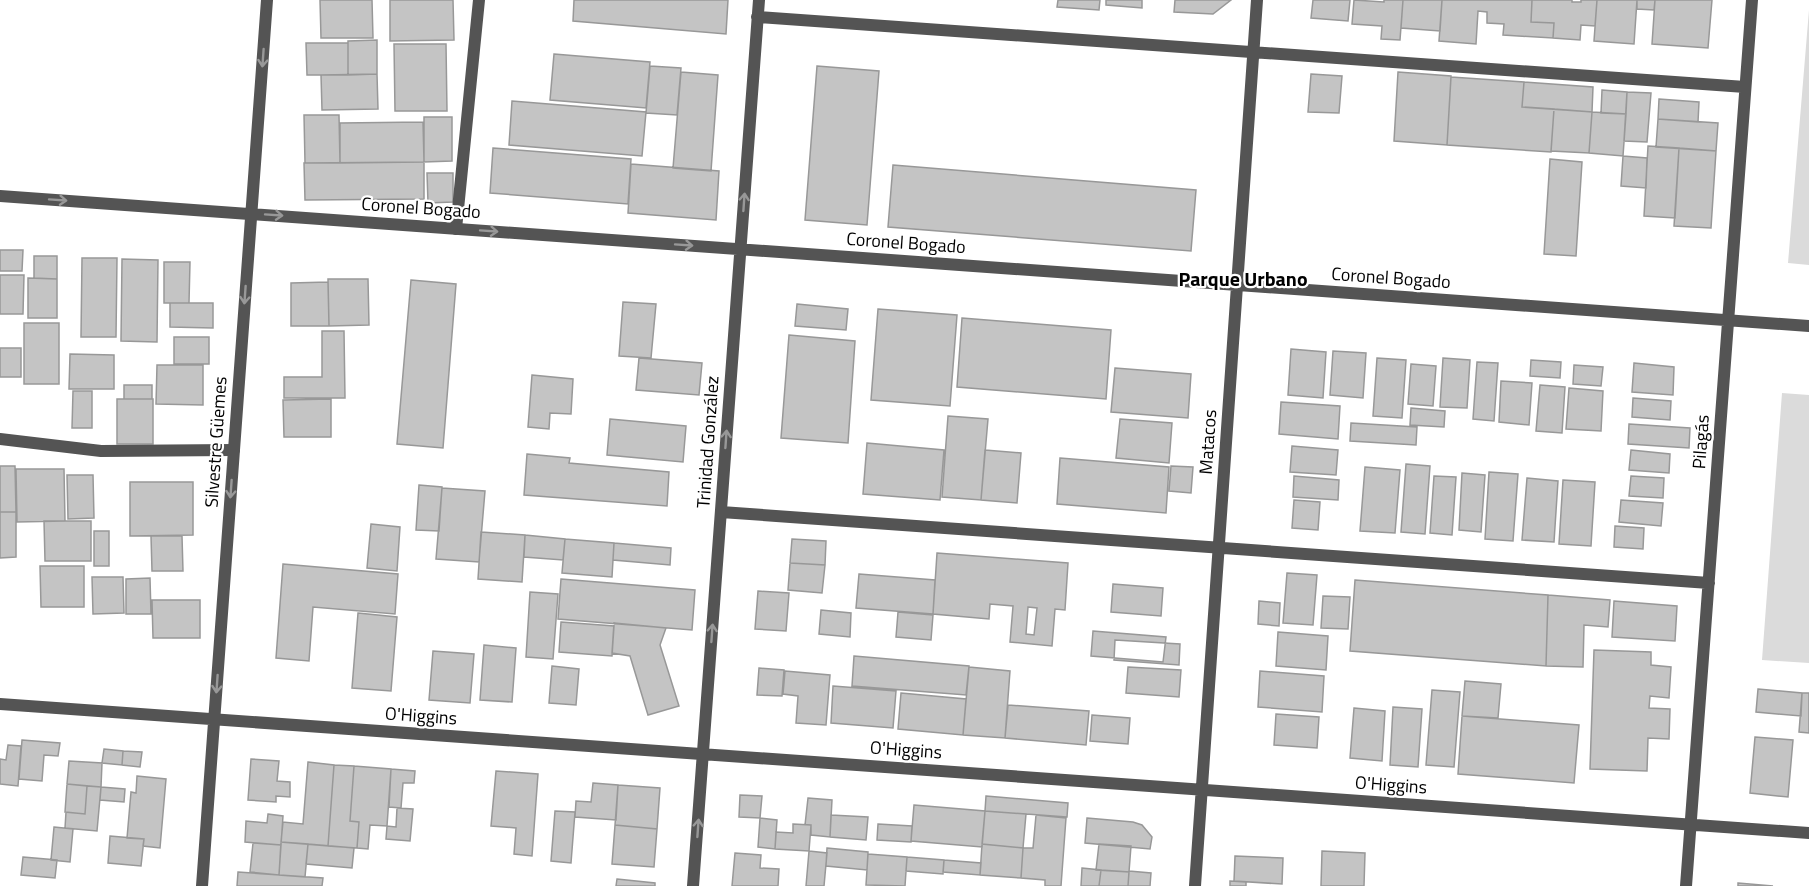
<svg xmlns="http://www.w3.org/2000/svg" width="1809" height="886" viewBox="0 0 1809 886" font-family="'Titillium Web',sans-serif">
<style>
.green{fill:#dbdbdb}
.building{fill:#c4c4c4;stroke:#989898;stroke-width:1.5;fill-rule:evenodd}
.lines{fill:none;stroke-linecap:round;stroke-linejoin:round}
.service{stroke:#545454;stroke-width:12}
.minor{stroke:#545454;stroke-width:12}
.oneway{stroke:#989898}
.labels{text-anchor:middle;stroke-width:4.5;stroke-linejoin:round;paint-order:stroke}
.street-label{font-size:18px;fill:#000;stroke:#fff}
.neighbourhood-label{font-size:20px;font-weight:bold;fill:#000;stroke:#fff}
</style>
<rect width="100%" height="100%" fill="#fff"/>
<path class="green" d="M1809,10V265L1788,263Z
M1782,393L1809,395V663L1762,660Z"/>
<path class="building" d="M320,0H372L373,38H321Z
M390,0H453L454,40L390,41Z
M574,0H728L726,34L573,21Z
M1058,0H1100L1099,10L1057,7Z
M1106,0H1142V8L1106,5Z
M1175,0H1231L1213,14L1174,12Z
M1313,0H1350L1348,21L1311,18Z
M1354,0L1384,2V0H1403L1400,40L1381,39L1382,26L1352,24Z
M1403,0H1442L1440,31L1401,28Z
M1442,0H1532L1531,22L1554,23L1553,38L1503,35L1504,24L1487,23V12L1478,11L1476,44L1439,41Z
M1532,0H1572V2H1581V0H1597L1595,26L1581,25L1580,40L1553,38L1554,23L1531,22Z
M1597,0H1637L1634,44L1594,41Z
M1637,0H1655L1654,10L1637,9Z
M1655,0H1712L1708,48L1652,44Z
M377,40V74L348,75V41Z
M306,43H348V75H307Z
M394,44H446L447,111H395Z
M554,54L650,62L646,108L550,100Z
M650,66L681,68L677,115L646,113Z
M817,66L879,71L867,225L805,220Z
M681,72L718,75L711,171L673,168Z
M1398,72L1451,76L1447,145L1394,141Z
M377,74L378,109L322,110L321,75Z
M1311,74L1342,76L1339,113L1308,112Z
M1451,77L1524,82L1522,107L1554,109L1551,152L1447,145Z
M1524,82L1593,87L1592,112L1522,107Z
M1602,90L1627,92L1626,114L1601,113Z
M1627,92L1651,93L1647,142L1624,141Z
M1659,99L1699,102L1698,122L1658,119Z
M512,101L646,112L642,156L509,145Z
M1554,109L1592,112L1589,153L1551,151Z
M1592,112L1626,114L1623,156L1589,153Z
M304,115H339L340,163H305Z
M424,117H452V161L424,162Z
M1658,119L1718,123L1716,151L1656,147Z
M423,122L424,162L340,163V123Z
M1648,146L1679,148L1675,218L1644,216Z
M493,148L631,159L628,204L490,193Z
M1679,148L1716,151L1711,228L1674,226Z
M1623,156L1647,158L1646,188L1621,186Z
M1550,159L1582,162L1576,256L1544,254Z
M424,162V199L305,200L304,163Z
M631,164L719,171L716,220L628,213Z
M893,165L1196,190L1191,251L888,227Z
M427,173H453V202L428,203Z
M0,250H23L22,271H0Z
M34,256H57V279L34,278Z
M82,258H117L116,337H81Z
M122,259L158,260L157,342L121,341Z
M164,262H190L189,303H164Z
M0,275H24L23,314H0Z
M28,278L57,279V318H28Z
M328,279H368L369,325L329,326Z
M411,280L456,284L443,448L397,444Z
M328,282L329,326H291V283Z
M623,302L656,304L651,358L619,356Z
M170,303H213V328L170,327Z
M797,304L848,309L846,330L795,326Z
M878,309L957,315L950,406L871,400Z
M962,318L1111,330L1106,399L957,387Z
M24,323H59V384H24Z
M322,331H344L345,398H284V377H322Z
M789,335L855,341L848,443L781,438Z
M174,337H209V364H174Z
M0,348H21V377H0Z
M1291,349L1326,352L1323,398L1288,395Z
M1333,351L1366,353L1363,398L1330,395Z
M70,354L114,355V389H69Z
M639,358L702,363L699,395L636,390Z
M1377,358L1406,360L1402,418L1373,416Z
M1443,358L1470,360L1467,408L1440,407Z
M1531,360L1561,362L1560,378L1530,376Z
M1477,362L1498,363L1494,421L1473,419Z
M1634,363L1674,367L1673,395L1632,392Z
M1411,364L1436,366L1433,406L1408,404Z
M157,365H203V405L156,404Z
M1574,365L1603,367L1601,386L1573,384Z
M1115,368L1191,374L1188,418L1111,412Z
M532,375L573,379L571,414L550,413L549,429L528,427Z
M1501,381L1532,383L1529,425L1499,422Z
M124,385H152V399H124Z
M1540,385L1565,387L1562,433L1536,431Z
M1569,388L1603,391L1601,431L1566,429Z
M73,391H92V428H72Z
M1633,398L1671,401L1670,420L1632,417Z
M117,399H153V444H117Z
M331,399V437H284L283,400Z
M1281,402L1340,406L1338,439L1279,434Z
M1411,408L1445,411L1444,427L1410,425Z
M948,416L988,419L981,500L942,497Z
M610,419L686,426L683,462L607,455Z
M1120,419L1172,423L1169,463L1116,458Z
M1351,423L1417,427L1416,445L1350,441Z
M1629,424L1690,428L1689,448L1628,444Z
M867,443L944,450L940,500L863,494Z
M1292,446L1338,450L1336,475L1290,472Z
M985,450L1021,453L1017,503L981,500Z
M1631,450L1670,454L1669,473L1629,470Z
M527,454L570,458L569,463L669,472L667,506L524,495Z
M1060,458L1169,467L1166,513L1057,504Z
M1406,464L1430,466L1425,534L1401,532Z
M0,466H15L16,512H0Z
M1171,466L1193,467L1191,493L1169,491Z
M1365,467L1400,470L1395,533L1360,531Z
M16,469H64L65,521L17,522Z
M1489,472L1518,474L1513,541L1485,539Z
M1462,473L1485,475L1481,532L1459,530Z
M67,475H93L94,518L68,519Z
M1294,476L1339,480L1338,500L1293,497Z
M1434,476L1456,477L1452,535L1430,533Z
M1631,476L1664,478L1663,498L1629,496Z
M1527,478L1558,481L1554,542L1522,540Z
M1563,480L1595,482L1591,546L1559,544Z
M130,482H193V535L130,536Z
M419,485L442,487L439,531L416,530Z
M442,488L485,491L479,562L436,559Z
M1294,500L1320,502L1318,530L1292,528Z
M1621,500L1663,503L1661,526L1619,522Z
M0,512H16V557L0,558Z
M44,521H91V561H45Z
M371,524L400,527L397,571L367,568Z
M1615,526L1644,528L1643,549L1614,547Z
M94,531H109V566H94Z
M481,532L525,535L522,582L478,579Z
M525,535L565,539L563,560L524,557Z
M151,536H182L183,571H152Z
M565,539L614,543L612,577L562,573Z
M792,539L826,541L825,565L790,563Z
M614,543L671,548L670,565L613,560Z
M937,553L1068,563L1065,610L1055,609L1052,646L1010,642L1013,606L990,604L989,619L933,614ZM1028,607L1037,608L1034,635L1026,634Z
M790,563L825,565L822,593L788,590Z
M283,564L398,574L395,614L313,607L309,661L276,658Z
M40,566H84V607H41Z
M1287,573L1317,575L1313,625L1283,623Z
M859,574L935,580L933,614L856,608Z
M92,577H123L124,613L93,614Z
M150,578L151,614H126V579Z
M561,579L695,590L692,630L558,619Z
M1355,580L1548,595L1546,666L1350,651Z
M1113,584L1163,588L1161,616L1111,612Z
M758,591L789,593L786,631L755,629Z
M530,592L558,594L553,659L526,657Z
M1548,595L1610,600L1608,627L1584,625L1583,667L1546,666Z
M1323,596L1350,597L1348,629L1321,628Z
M152,600H200V638H153Z
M1259,601L1280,603L1279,626L1258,624Z
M1614,601L1677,606L1675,641L1612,637Z
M821,610L851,613L850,637L819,634Z
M898,612L933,615L931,640L896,637Z
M358,613L397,617L391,691L352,688Z
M561,622L614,626L612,656L559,652Z
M614,623L666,628L660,645L679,706L648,715L630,656L612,653Z
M1093,631L1166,637L1163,662L1091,656Z
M1278,632L1328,636L1326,670L1276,666Z
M1115,640L1180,644L1179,665L1114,660Z
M484,645L516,648L512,702L480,700Z
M1594,650L1651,652V665L1671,667L1669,698L1650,696L1649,708L1670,709L1669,739L1648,738L1647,771L1590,769Z
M433,651L474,654L470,703L429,700Z
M854,656L969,666L966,695L852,686Z
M552,666L579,669L576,705L549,703Z
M969,667L1010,671L1005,738L963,735Z
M1128,667L1181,670L1179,697L1126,693Z
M759,668L784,670L782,696L757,695Z
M785,671L830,675L826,725L796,723L798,696L783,694Z
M1260,671L1324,676L1322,712L1258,707Z
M1465,681L1501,684L1498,718L1462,716Z
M833,686L896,691L893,728L831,723Z
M1758,689L1802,693L1801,716L1756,712Z
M1432,690L1460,692L1454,767L1426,765Z
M901,693L966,699L963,735L898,729Z
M1802,693H1809V733L1799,732Z
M1008,705L1089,711L1086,745L1005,738Z
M1393,707L1422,709L1418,767L1390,765Z
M1354,708L1385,711L1382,761L1350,758Z
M1276,714L1319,717L1317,748L1274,745Z
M1092,715L1130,718L1128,744L1090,741Z
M1462,716L1579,725L1574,783L1458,774Z
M1755,737L1793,740L1788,797L1750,793Z
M22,740L60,743L58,756L44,755L42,781L19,779Z
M8,745L21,746L18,786L0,784V759L6,760Z
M104,749L123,751L122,765L102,763Z
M123,751L142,752L140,767L122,765Z
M251,759L279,761L277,781L290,782V797L276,796V802L248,800Z
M69,761L102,763L101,787L67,784Z
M308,762L334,765L328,846L281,842L283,822L303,824Z
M334,765L354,766L350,821L359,822L357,848L328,846Z
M354,766L391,769L387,826L370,825L368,849L357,848L359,822L350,821Z
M391,769L415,771L414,783H403L401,808L389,807Z
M496,771L538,774L532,856L514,854L516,828L491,826Z
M137,776L166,779L160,848L143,846L144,839L127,838L131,792L136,793Z
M593,783L618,785L616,820L575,817L576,801L591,802Z
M67,784L87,786L85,814L65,812Z
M618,785L660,788L657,829L615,825Z
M87,786L101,787L97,831L65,828L66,812L85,814Z
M101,787L125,789L124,802L100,800Z
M740,795L762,796L760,818L739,817Z
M986,796L1068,803L1067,817L985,811Z
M808,798L832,800L830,837L811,835V825H805Z
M914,805L985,811L982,847L911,841Z
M397,808L413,809L410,841L386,839L387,826L396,827Z
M555,811L575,812L571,863L551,861Z
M985,811L1026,814L1023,848L982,844Z
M268,814L283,816L281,845L245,842L246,821L267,823Z
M831,815L868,817L866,840L830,837Z
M1036,815L1066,818L1061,886H1045V880L1021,878L1023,848H1033Z
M760,818L777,820L775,849L758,847Z
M1087,818L1133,822L1142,825L1152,837L1150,849L1085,843Z
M793,824L811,825L809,851L775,849L776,832L793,833Z
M878,824L912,826L911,842L877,840Z
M615,825L657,829L654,867L612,864Z
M54,827L73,829L70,862L51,860Z
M110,836L144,839L141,866L108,863Z
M281,842L308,844L305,877L279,875Z
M253,843L281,845L279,875L250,872Z
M308,844L354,848L352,868L306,864Z
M982,844L1023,848L1021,878L980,875Z
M1099,844L1131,846L1129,872L1096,870Z
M827,848L868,852L867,870L826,866Z
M809,851L827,853L824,886H806Z
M1322,851L1365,853L1364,886H1321Z
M735,853L761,855L760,868L779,869L778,886H732Z
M868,854L907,857L905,886L866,885Z
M1235,856L1283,858L1282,884L1234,881Z
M23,857L57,860L55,878L21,875Z
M907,857L944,860L943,874L906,871Z
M944,860L981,863L980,875L943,872Z
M1082,868L1101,870L1099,886H1081Z
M1101,870L1129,872L1128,886H1099Z
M1129,871L1151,873L1150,886H1128Z
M238,872L323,878L322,886H237Z
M617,879L655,883V886H616Z
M1230,881L1246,882V886H1230Z
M1738,883L1773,886H1738Z"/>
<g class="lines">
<path class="service" d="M456,229L479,0
M0,439L101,451L234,450"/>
<path class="minor" d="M757,17L1745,87
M0,196L1809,326
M721,512L1709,583
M0,704L1809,833
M202,886L267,0
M693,886L759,0
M1195,886L1257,0
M1686,886L1752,0"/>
</g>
<defs><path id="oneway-shaft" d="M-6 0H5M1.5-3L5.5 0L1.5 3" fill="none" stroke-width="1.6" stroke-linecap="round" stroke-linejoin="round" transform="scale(1.5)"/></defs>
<g class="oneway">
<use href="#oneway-shaft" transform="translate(263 58) rotate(94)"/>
<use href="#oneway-shaft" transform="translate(58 200) rotate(4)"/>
<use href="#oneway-shaft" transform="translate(744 202) rotate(-86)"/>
<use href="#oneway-shaft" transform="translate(274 215) rotate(4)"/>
<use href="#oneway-shaft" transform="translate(489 231) rotate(4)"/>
<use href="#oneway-shaft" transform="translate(684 245) rotate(4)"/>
<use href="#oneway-shaft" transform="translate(245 295) rotate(94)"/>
<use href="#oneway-shaft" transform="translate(726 439) rotate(-86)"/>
<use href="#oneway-shaft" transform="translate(231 489) rotate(94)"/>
<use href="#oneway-shaft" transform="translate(712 633) rotate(-86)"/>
<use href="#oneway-shaft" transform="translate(217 684) rotate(94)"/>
<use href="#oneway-shaft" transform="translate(698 828) rotate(-86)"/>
</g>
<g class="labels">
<g class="street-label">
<text transform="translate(421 208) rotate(4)" y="6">Coronel Bogado</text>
<text transform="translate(906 243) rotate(4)" y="6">Coronel Bogado</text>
<text transform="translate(1391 278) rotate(4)" y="6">Coronel Bogado</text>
<text transform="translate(216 442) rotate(-86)" y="6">Silvestre Güemes</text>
<text transform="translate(708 442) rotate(-86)" y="6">Trinidad González</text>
<text transform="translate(1208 442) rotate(-86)" y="6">Matacos</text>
<text transform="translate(1701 442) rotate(-86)" y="6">Pilagás</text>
<text transform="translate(421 716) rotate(4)" y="6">O'Higgins</text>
<text transform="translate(906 750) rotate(4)" y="6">O'Higgins</text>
<text transform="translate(1391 785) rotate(4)" y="6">O'Higgins</text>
</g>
<g class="neighbourhood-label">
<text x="1243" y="286">Parque Urbano</text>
</g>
</g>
</svg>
